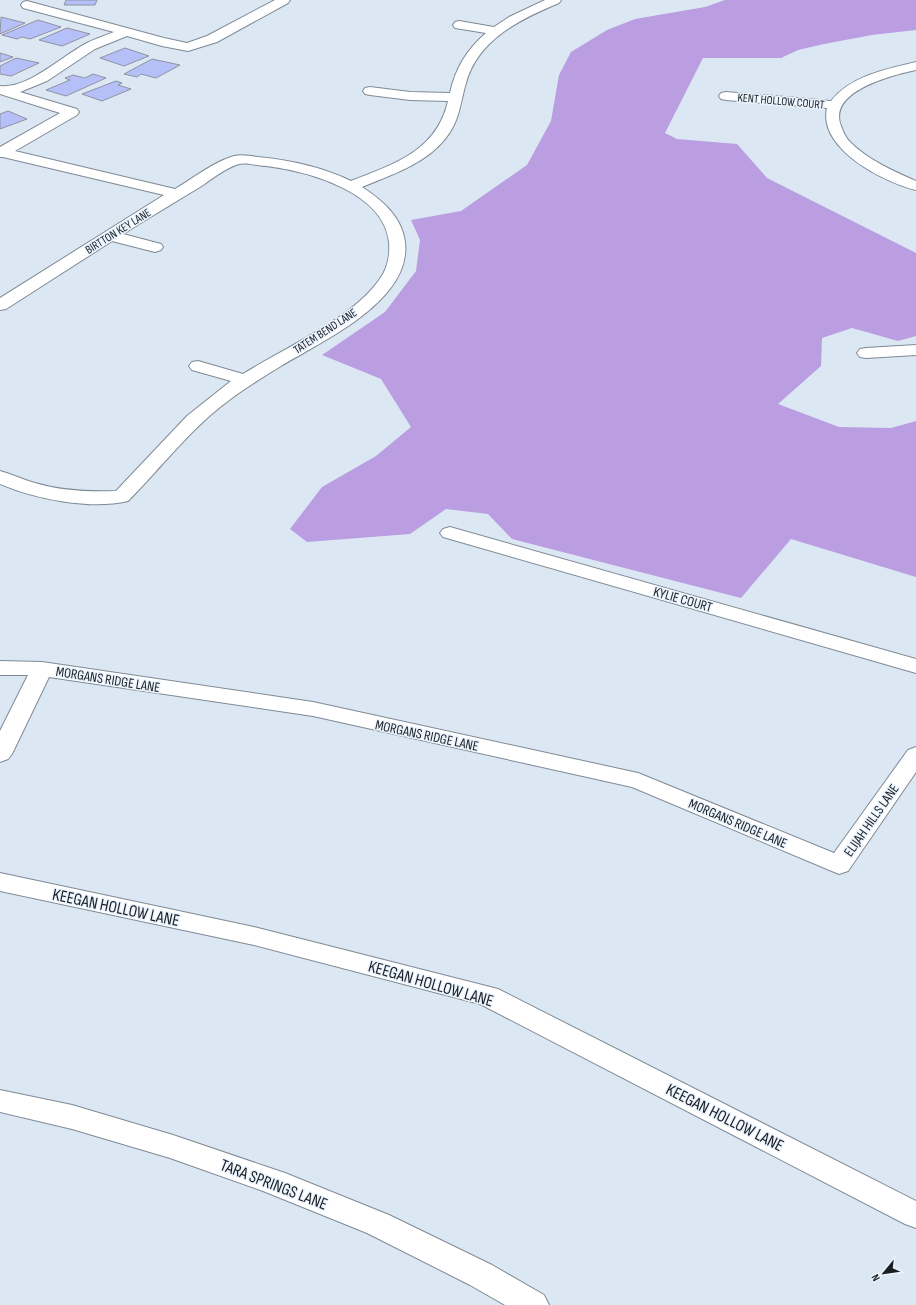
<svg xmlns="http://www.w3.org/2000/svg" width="916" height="1305" viewBox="0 0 916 1305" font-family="'Sofia Sans Condensed',sans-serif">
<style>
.forest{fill:#ba9ee1}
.building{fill:#b6c0f8;stroke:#8f92a0}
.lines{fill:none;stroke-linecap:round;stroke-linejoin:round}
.minor-casing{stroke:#7f8a95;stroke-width:2}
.minor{fill:#fff;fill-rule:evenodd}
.labels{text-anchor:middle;stroke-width:3;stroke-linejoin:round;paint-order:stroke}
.far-street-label{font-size:12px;fill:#1a1f23;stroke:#ebf4fe}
.street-label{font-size:14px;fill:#1a1f23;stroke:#ebf4fe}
.near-street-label{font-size:17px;fill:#1a1f23;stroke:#ebf4fe}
</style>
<rect width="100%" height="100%" fill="#dbe7f3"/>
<path class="forest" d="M725,0H916V30L872,35L824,44L798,50L781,58H703L665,133L677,139L737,144L767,178L916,253V336L898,341L852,328L822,338L821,366L778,404L839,427L891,428L916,421V577L791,539L741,598L512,539L488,514L446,509L410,534L307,542L290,529L322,487L376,456L411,427L381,379L322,355L385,312L416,271L420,240L411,220L461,211L527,165L551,121L559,75L571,52L607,30L635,19L705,7Z"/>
<path class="building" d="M66,0H97L95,5H64Z
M1,17L25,23L0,34Z
M38,20L61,27L30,39L22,37L17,39L2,35Z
M67,28L90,34L62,46L39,40Z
M125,48L149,56L124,66L100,58Z
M0,53L13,57L0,62Z
M16,58L39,63L11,76L0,74V66Z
M152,59L180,65L156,78L141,74L137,77L124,74Z
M93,74L106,78L66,96L46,90L70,80L65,78L73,75L85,78Z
M116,81L122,83L118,85L131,89L102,101L82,94Z
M8,111L27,119L0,129V114Z"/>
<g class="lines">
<defs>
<path id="minor" d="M275,0H290L288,3L217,42L188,51L162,46L127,36L95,49L47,81L20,92L77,109L79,112L77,115L15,151L175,189C194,178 213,162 234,156C242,154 250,156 258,157C290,160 322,167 351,181C394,164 437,151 448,101L410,100L370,95L365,94L363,91L365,88L370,87L410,92L450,93C455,69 467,49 486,33L455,28L453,25L455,22L459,21L494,27L509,17L545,0H561L559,3C521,19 478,39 466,83C460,103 460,121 445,139C425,164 391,175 362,187C382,200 402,217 405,242C412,301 322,341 281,366C263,377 245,388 228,401C190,429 161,468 128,501C90,510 35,499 0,484V471C12,474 23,480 35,483C62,491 88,492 116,491L187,416L231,381L192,370L189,366L192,362L198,361L243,374C284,348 359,316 383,274C388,265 390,253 389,242C384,192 308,171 266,166C258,166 247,162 239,164C225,168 212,179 200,187C174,203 148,218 123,234L161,244L163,247L161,250L155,252L112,241L6,309L0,310V298L164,195L3,157H0V147L60,113L0,94V86C28,89 61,57 85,44C94,39 104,36 114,32L23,8L21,5L23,2L27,1L164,38L187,43L207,36Z
M916,62V70C893,75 831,90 840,123C842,129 845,137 850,142C868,160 893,171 916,181V190C884,182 818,149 827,108L726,100L721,99L719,96L721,93L726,92L831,101C850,76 887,69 916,62Z
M916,345V355L866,358L860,357L857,353L860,349L866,348Z
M450,527L916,659V673L443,537L440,533L443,529Z
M0,661L42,662L313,702L638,773L834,853L908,750L916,747V772L848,871L839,874L632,787L313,716L49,677L12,754L8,759L0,762V731L28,675H0Z
M0,873L254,927L498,989L916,1201V1228L905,1224L480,1004L254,945L0,891Z
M0,1090L72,1105L173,1135L285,1173L389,1215L492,1265L544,1295L549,1305H505L470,1285L367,1233L263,1191L170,1158L72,1129L0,1112Z"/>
</defs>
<use href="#minor" class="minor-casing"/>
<use href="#minor" class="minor"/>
</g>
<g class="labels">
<g class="far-street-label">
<text transform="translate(781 101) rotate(5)" y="4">KENT HOLLOW COURT</text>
<text transform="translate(118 231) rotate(-32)" y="4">BIRTTON KEY LANE</text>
<text transform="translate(325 331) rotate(-33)" y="4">TATEM BEND LANE</text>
</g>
<g class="street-label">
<text transform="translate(683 599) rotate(16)" y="5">KYLIE COURT</text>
<text transform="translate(108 679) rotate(9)" y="5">MORGANS RIDGE LANE</text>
<text transform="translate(427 735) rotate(12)" y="5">MORGANS RIDGE LANE</text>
<text transform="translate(871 820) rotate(-55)" y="5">ELIJAH HILLS LANE</text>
<text transform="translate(738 823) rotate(23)" y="5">MORGANS RIDGE LANE</text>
</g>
<g class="near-street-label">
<text transform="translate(116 907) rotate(12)" y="6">KEEGAN HOLLOW LANE</text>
<text transform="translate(431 983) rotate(16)" y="6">KEEGAN HOLLOW LANE</text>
<text transform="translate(725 1117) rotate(27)" y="6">KEEGAN HOLLOW LANE</text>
<text transform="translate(274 1184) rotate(21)" y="6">TARA SPRINGS LANE</text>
</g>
</g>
<g transform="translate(884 1273) rotate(241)" stroke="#ebf4fe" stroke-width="3" paint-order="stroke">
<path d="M0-3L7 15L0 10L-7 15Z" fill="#1a1f23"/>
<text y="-6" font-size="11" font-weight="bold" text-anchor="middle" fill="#1a1f23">N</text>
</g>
</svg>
